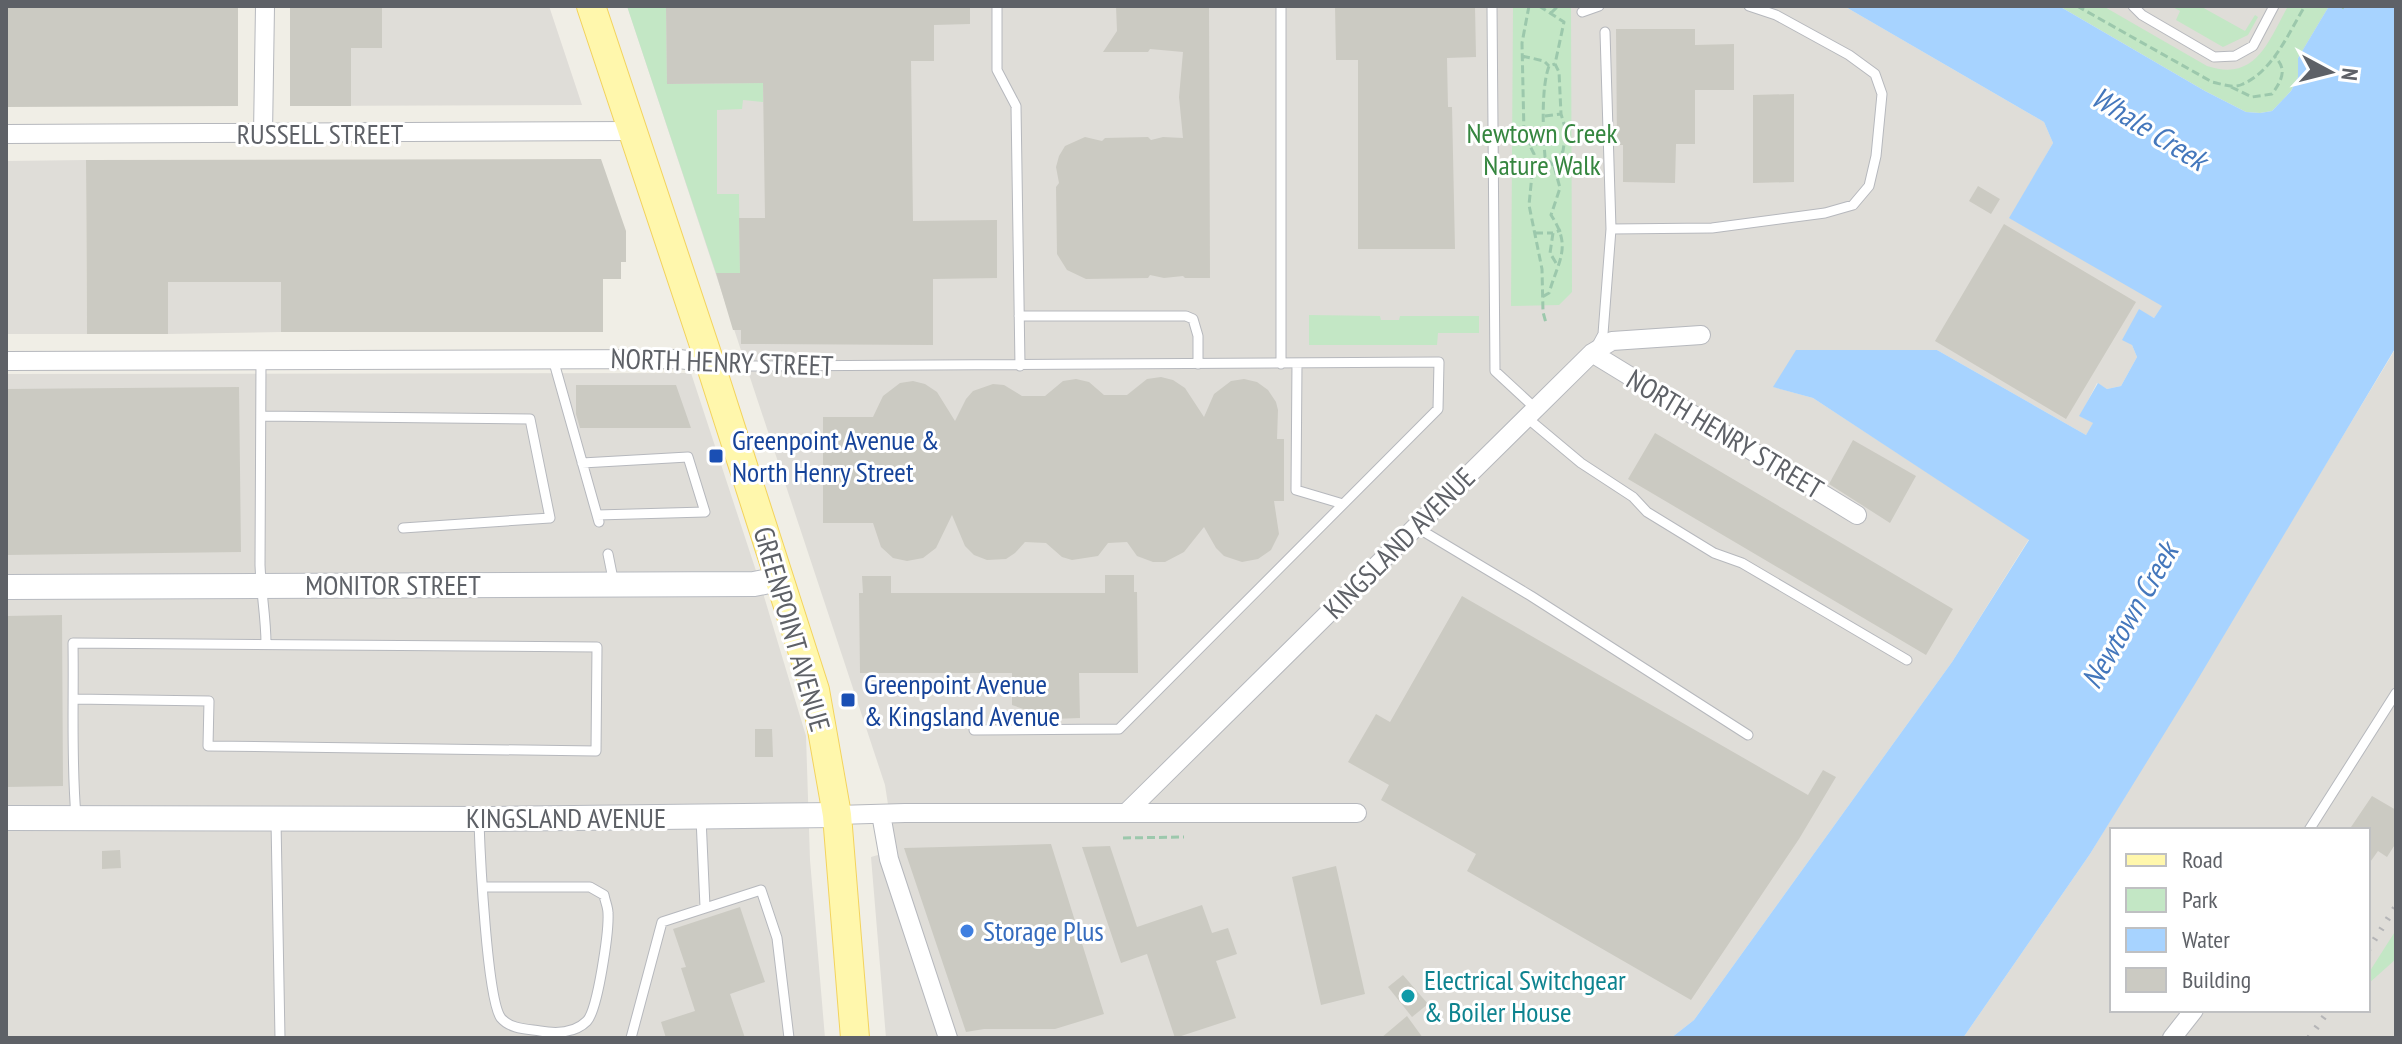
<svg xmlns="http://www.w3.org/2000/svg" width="2402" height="1044" viewBox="0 0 2402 1044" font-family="'PT Sans Narrow',sans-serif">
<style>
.industrial{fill:#dfddd8;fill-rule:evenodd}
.green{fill:#c3e7c5}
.water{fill:#a7d3ff}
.building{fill:#cbcac2}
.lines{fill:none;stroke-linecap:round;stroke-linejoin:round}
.lane-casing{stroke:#b6b8bd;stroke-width:11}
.street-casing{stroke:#b6b8bd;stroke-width:20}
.secondary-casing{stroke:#b7bac0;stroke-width:26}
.primary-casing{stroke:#f3d35d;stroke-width:30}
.path{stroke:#9cc8ac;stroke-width:3;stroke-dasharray:8 4;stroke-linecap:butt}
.lane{stroke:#fff;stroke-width:9}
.street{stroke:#fff;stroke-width:18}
.secondary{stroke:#fff;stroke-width:24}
.primary{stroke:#fff7ac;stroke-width:28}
.rail{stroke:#b5b5b7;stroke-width:6;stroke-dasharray:2 10;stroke-linecap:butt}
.transit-dot{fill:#1a4fb4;stroke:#fff;stroke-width:3}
.shop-dot{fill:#3f7fe0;stroke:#fff;stroke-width:3}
.culture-dot{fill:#0f9aa8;stroke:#fff;stroke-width:3}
.labels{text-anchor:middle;stroke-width:6;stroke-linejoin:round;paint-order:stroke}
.park-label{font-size:28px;fill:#35863f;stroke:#fff}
.street-label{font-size:28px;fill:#5e6167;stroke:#fff}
.transit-label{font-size:28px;fill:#164399;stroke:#fff;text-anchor:start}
.shop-label{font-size:28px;fill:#366cbe;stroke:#fff;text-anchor:start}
.culture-label{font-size:28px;fill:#0d838f;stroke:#fff;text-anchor:start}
.water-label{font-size:30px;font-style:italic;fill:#4477bc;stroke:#fff}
</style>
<rect width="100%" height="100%" fill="#f0eee6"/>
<path class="industrial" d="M290,6H549L582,105L290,106Z
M627,6H1844L2044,122L2053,143L2010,218L2163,305L2154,318L2139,310L2132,345L2137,357L2121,386L2107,389L2097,383L2080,416L2094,423L2086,435L1937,350L1774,387L1813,398L2029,539L1952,662L1694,1020L1671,1038H886L871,857L895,850L885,785Z
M2061,6H2329L2298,58L2283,101Z
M86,160L87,334H6V161Z
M168,282H281V332L168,334Z
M2396,348V1038H1963L2090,854ZM2112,830H2368V1010H2112Z
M691,373L760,583L806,736L810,860L825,1038H6V374Z"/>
<path class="green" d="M627,6H666L667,84L763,83V102L743,100L742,109L717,110V194H739L740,273H716Z
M1513,6H1571L1572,292L1559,305L1511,306Z
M2059,6H2103L2207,66C2256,82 2268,42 2288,6H2329L2298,58V77L2291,91L2272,111L2260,113L2246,112L2205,91Z
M2171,6H2200L2245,31L2255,15L2258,17L2248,35L2223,47L2176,20L2180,11Z
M1309,315L1380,316L1381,320H1399L1400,316H1479V333H1438L1437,345H1309Z
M2396,930V959L2368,984V974Z"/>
<path class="water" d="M1844,6H2059L2205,91L2246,112L2260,113L2272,111L2291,91L2298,77V58L2329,6H2396V347L2195,684L2090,854L1963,1038H1671L1694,1020L1952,662L2029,540L1813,398L1773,387L1796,350H1937L2086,435L2093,423L2079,416L2098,383L2107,389L2121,386L2137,357L2132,345L2122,340L2139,309L2154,318L2162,306L2009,218L2053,143L2044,122Z"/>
<path class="building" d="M6,6H238V106L6,107Z
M290,6H382V48H351V106H290Z
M666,6H970V24L934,25V61H911L913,221L997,220V278L933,279V345L741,344V330H733L716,273H740L739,218H765L763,83L667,84Z
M1116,6H1209L1210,278H1185L1183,276L1164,278L1150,275L1148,278L1086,279L1067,270L1057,254L1056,187L1059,183L1056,167L1059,156L1065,146L1085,137L1102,141L1105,138L1148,137L1151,140L1163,137L1183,138L1179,97L1183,52L1150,49L1148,52H1103L1117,31Z
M1335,6H1475L1476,57L1447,58L1448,107H1452L1455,249H1358V60H1336Z
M1616,29H1695V45L1734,44V90H1695V144H1676L1675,183L1623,182V145H1617Z
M1794,94V182L1753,183V95Z
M601,159L626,231V262H621V279H603V332H281V282H168V334H87L86,160Z
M1978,186L2000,199L1991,214L1969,201Z
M2004,224L2136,302L2066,419L1935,341Z
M1161,377L1173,380L1185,388L1204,417L1214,394L1231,381L1244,379L1257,382L1268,390L1276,402L1278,410L1277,439H1284V501H1274L1279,534L1271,550L1258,559L1242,562L1224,556L1216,548L1204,527L1184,552L1165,562H1153L1137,556L1127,542L1108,543L1098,556L1072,560L1062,557L1046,543L1025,542L1015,553L1006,559L987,560L974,555L965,546L952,515L936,548L923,558L907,561L893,558L881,547L873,523H823V417H873L883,396L900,383L913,381L925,384L937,392L955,421L966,399L973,391L993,384L1004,385L1022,396H1045L1063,381L1076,379L1089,382L1104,395H1127L1147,379Z
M576,385H676L691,428H580L576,414Z
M239,387L241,552L6,555V389Z
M1655,433L1953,609L1926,655L1628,479Z
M1853,440L1916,476L1890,523L1829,484Z
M1105,575H1134V592H1137L1138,673H1079L1080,718L1052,719L1012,705V673H860L859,593H863L862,576H891V593H1105Z
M1462,596L1808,795L1823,770L1836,777L1799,839L1691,1000L1467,871L1476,854L1381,800L1389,785L1348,762L1376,714L1390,722Z
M62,615L63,786L6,787V616Z
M755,729H772L773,757H755Z
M2372,796L2396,810V843L2387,857L2378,851L2368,865V830H2349Z
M1051,844L1104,1014L1055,1029H984L966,1032L904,848Z
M1110,846L1137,927L1202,905L1212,933L1228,928L1237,954L1216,961L1236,1018L1175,1038L1147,954L1121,963L1082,847Z
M120,850L121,868L102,869V851Z
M1336,866L1365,994L1321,1005L1292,877Z
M740,907L765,982L730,994L745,1038H666L661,1022L695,1011L681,968L686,967L673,929Z
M1403,975L1428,1004L1412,1017L1388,987Z
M1407,1016L1423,1038H1381Z"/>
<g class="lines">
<defs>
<path id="lane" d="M997,6V70L1016,106L1020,366
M1492,6L1495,371L1535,408
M2133,6L2142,15L2214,57L2235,56L2253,46L2274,6
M1582,12L1599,6
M1605,32L1611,229
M1019,316H1186L1193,319L1198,336V364
M1596,347L1603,334L1611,229L1712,228L1825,213L1853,205L1869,186L1876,156L1882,94L1875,74L1849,55L1776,15L1749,6
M553,359L599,522
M261,361L260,565C261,592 266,617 266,644
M714,363L745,366L1439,362L1438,409L1119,729L974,730
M1297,363L1296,490L1343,504
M1281,364V6
M261,416L530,419L550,518L403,528
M1526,417L1581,463L1633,497L1647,512L1714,553L1742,563L1907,660
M582,463L688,457L705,512L597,515
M1416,527L1531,596L1748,735
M608,554L614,584
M74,699L209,701L208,746L596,751L597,647L73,643C74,700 71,759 76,816
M701,818L705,907
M276,821L280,1038
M479,822C480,853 487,1000 501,1018C510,1029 527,1029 540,1031C556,1034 575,1033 587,1021C598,1009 609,931 608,913C608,907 605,901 604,895L590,887H483
M2309,830L2396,693
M631,1038L662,922L761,890L777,938L789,1038"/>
<path id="street" d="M6,134L633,131
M263,134L265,6
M1592,353L1857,515
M6,361L679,359L710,363
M1126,813L1592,353L1612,341L1701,335
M881,814L889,859L948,1038
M837,815L905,813H1357
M2172,1038L2194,1010"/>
<path id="secondary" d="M6,587L754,584L779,579
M6,818L491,819L837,815"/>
<path id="primary" d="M591,6L710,363L815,690L837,815L855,1038"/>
</defs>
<use href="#lane" class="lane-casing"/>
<use href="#street" class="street-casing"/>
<use href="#secondary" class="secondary-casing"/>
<use href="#primary" class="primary-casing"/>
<path class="path" d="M1529,6L1522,43L1524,134L1534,154L1529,205L1542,269L1543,312L1546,323
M1539,6L1564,22L1555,64L1559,72L1561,114L1566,131L1563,151L1554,166L1560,188L1551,215C1572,247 1559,259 1549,293L1542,297
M2077,6L2212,82C2222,84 2233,89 2243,84C2273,71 2289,32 2305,6
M2341,6L2344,8
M1551,13L1558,6
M1522,56L1544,61L1549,66
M2231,87L2252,97L2272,94C2282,80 2288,69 2274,56
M1545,116L1561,114
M1529,144H1544
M1554,166L1545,157C1543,132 1541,88 1549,66L1555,64
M1535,233H1553
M1556,263L1550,253L1553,233L1561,230
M1123,838L1184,837"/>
<use href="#lane" class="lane"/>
<use href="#street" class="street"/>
<use href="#secondary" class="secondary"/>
<use href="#primary" class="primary"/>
<path class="rail" d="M2368,950L2396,906
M2309,1038L2329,1010"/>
</g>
<g class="transit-dot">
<rect x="708" y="448" width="16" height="16" rx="4"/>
<rect x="840" y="692" width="16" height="16" rx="4"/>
</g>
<circle class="shop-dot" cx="967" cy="931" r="8"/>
<circle class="culture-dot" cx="1408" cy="996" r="8"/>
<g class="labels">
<g class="park-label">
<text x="1542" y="143">Newtown Creek<tspan x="1542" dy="32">Nature Walk</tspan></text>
</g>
<g class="street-label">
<text x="320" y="144">RUSSELL STREET</text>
<text transform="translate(722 362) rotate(2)" y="10">NORTH HENRY STREET</text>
<text transform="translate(1725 434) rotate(31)" y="10">NORTH HENRY STREET</text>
<text transform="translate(1399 543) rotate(-45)" y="10">KINGSLAND AVENUE</text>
<text x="393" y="595">MONITOR STREET</text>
<text transform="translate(792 629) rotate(74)" y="10">GREENPOINT AVENUE</text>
<text x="566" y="828">KINGSLAND AVENUE</text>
</g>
<g class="transit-label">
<text x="732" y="450">Greenpoint Avenue &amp;<tspan x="732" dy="32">North Henry Street</tspan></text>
<text x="864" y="694">Greenpoint Avenue<tspan x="864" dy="32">&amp; Kingsland Avenue</tspan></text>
</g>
<g class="shop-label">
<text x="983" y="941">Storage Plus</text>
</g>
<g class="culture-label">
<text x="1424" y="990">Electrical Switchgear<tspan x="1424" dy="32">&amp; Boiler House</tspan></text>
</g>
<g class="water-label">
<text transform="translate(2149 129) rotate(32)" y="10">Whale Creek</text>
<text transform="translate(2130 616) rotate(-60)" y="10">Newtown Creek</text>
</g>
</g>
<rect width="2402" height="1044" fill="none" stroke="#5e6167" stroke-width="16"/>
<rect x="2110" y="828" width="260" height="184" fill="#ffffff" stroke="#bfc0c2" stroke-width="2"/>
<rect x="2126" y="854" width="40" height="12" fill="#fff7ac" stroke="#bfc0c2" stroke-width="2"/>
<text x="2182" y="868" font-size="24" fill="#5e6167">Road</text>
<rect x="2126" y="888" width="40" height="24" fill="#c3e7c5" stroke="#bfc0c2" stroke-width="2"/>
<text x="2182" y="908" font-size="24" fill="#5e6167">Park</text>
<rect x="2126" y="928" width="40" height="24" fill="#a7d3ff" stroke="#bfc0c2" stroke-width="2"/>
<text x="2182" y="948" font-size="24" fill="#5e6167">Water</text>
<rect x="2126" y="968" width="40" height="24" fill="#cbcac2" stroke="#bfc0c2" stroke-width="2"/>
<text x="2182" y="988" font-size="24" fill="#5e6167">Building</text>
<g transform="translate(2330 72) rotate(97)" stroke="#ffffff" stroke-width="6" paint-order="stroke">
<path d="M0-6L14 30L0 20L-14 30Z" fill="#5e6167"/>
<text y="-12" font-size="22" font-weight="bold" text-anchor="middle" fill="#5e6167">N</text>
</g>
</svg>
